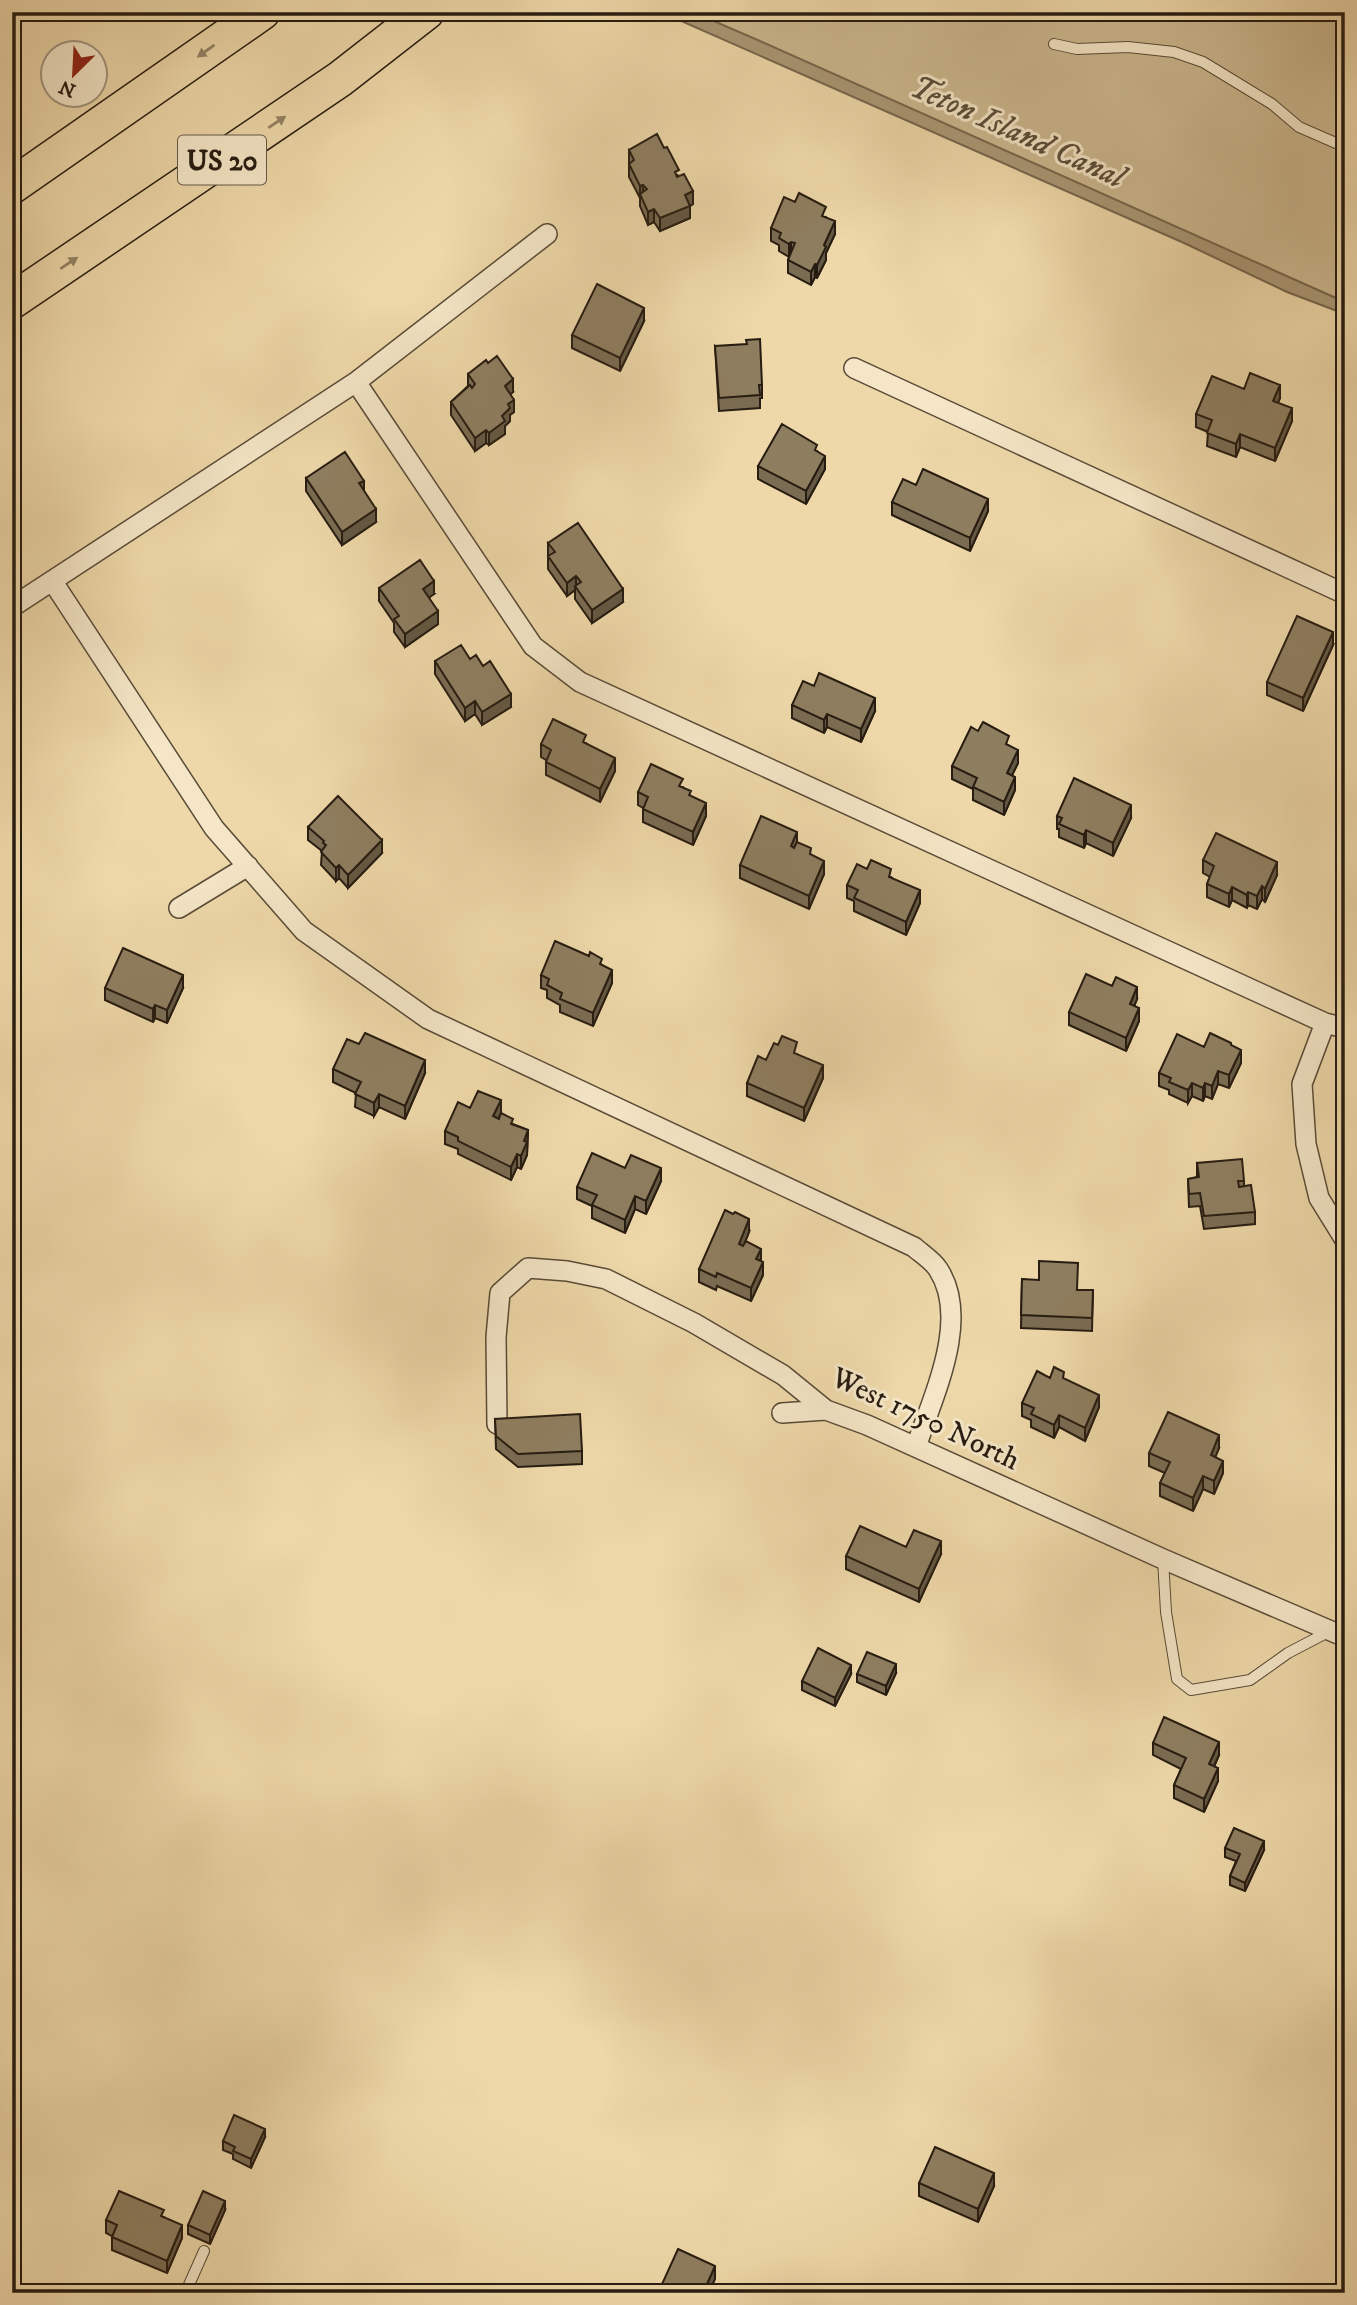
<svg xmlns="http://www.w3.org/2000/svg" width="1357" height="2305" viewBox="0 0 1357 2305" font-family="'IM FELL DW Pica',serif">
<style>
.green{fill:#ccb88f;stroke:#7a6a50;stroke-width:2}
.water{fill:#aa9875;stroke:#76664d;stroke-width:2}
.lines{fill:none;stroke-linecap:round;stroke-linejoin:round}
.service-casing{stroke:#594b37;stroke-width:12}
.minor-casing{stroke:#594b37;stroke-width:22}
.motorway-casing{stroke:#271c11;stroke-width:38}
.service{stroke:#f4e6c7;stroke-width:10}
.minor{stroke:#f4e6c7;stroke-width:19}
.motorway{stroke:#eed8a9;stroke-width:35}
.wall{fill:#7a6c53;stroke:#271c11;stroke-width:2}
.shaded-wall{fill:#635843;stroke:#271c11;stroke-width:2}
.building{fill:#8e7e60;stroke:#271c11;stroke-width:2}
.oneway{fill:#948365}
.labels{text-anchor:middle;stroke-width:6;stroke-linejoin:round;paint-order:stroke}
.shield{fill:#f4e6c7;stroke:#645948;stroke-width:2}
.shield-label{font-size:28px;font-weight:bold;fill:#271c11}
.street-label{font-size:30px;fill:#271c11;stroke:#f4e6c7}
.water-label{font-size:32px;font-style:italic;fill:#5b4e39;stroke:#f4e6c7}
</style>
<rect width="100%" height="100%" fill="#eed8a9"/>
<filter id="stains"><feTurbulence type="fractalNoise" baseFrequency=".00286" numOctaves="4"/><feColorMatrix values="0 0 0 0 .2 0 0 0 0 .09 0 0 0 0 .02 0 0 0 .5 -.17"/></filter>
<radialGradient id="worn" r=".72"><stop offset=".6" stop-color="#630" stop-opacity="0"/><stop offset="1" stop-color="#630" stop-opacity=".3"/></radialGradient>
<path class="green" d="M667,12H1345V313Z"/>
<path class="water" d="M661,12H693L760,41L1345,302V314L1287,292L1184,243Z"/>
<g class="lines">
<defs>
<path id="service" d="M1054,44L1077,49L1128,47L1174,52L1203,62L1272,104L1299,127L1345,147
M1163,1559L1166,1612L1177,1679L1191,1690L1250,1680L1288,1653L1330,1631
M182,2293L188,2287L204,2251"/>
<path id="minor" d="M854,368L1345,594
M356,382L533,646L580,682L1325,1023L1345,1028
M53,582L214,828L304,931L428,1019L914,1247C922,1254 933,1261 938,1269C971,1319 933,1396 916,1447
M12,607L356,382L547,234
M179,908L248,866
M1325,1023L1302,1084L1306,1144L1319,1198L1345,1240
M782,1413L826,1410
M497,1424L496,1337L500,1293L528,1268L567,1271L606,1279L694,1323L783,1375L826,1410L867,1425L1163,1559L1345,1637"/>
<path id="motorway" d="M12,186L262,12
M12,301L340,79L426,12"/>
</defs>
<use href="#service" class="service-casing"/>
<use href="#minor" class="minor-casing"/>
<use href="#motorway" class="motorway-casing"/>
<use href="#service" class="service"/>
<use href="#minor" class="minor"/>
<use href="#motorway" class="motorway"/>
</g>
<path class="wall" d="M629,150L679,176L693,204L690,206V218L660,231L654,222L648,225L640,206V198L629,177Z
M826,217L835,234L826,253V260L817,278L815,277L811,285L788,273V260L789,257L779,251V245L771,241V228Z
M644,321L620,371L572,348V335Z
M715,346L762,385V398H760V408L719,411Z
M468,374L513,392L510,394L514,412L510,415V421L505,426V434L489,445L486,443L475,451L451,415V402L468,386Z
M1244,389L1280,398L1278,403L1292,421L1275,461L1240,447L1236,457L1207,446L1208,432L1196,427V414Z
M817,451L825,469L806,504L758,479V466Z
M306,478L376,522L342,545L306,491Z
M916,485L988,511L970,551L892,515V502Z
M548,543L623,602L592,623L575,599V590L567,596L548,569Z
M379,588L434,594L429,597L438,624L405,647L394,632V623L379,601Z
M1333,645L1303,711L1267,695V682Z
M470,659L511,707L482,725L475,714L465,721L435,674V661Z
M792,705L875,711L861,742L827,727L824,733L792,718Z
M586,743L615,771L600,802L546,775V760L541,757V744Z
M1009,746L1018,763L1012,775L1015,790L1004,815L973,800V789L952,779V766Z
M683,787L706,816L693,845L643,822V808L638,805V792Z
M1057,816L1131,818L1113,856L1086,843L1084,848L1059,837V829H1057Z
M308,827L382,853L348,888L339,878L336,881L321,865L322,851L308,840Z
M797,842L811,855L824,874L809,909L740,878V865Z
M1203,860L1277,875L1265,902L1262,899L1257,909L1248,905L1247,908L1232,900L1229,907L1207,897V884L1210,877L1203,873Z
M891,877L920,903L906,935L854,911V901L847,898V885Z
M589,956L602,965L612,983L593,1026L560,1012V1005L547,998V990L541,988V975Z
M105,988H183L167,1023L155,1018L153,1022L105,1000Z
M1137,999L1134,1006L1139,1021L1126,1051L1069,1025V1012Z
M1231,1045L1241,1063L1229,1088L1218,1084L1212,1099L1205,1096L1203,1101L1192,1096L1188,1103L1169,1094V1090L1159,1086V1073L1204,1047Z
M797,1054L823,1078L804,1121L747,1096V1083L766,1060Z
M333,1069L425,1073L405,1119L379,1107L374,1116L355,1107L356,1093L333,1082Z
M470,1108L501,1113L498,1118L528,1130L527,1155L521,1169L517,1167L511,1180L458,1154V1149L445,1144V1131Z
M1197,1163L1244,1181V1186L1255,1212V1224L1204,1229L1200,1206L1189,1207L1188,1179L1197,1177Z
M625,1168L661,1181L646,1214L635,1209L625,1233L592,1218V1206L577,1199V1187Z
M749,1232L744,1245L761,1261L763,1275L751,1301L717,1286L716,1290L699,1282V1269Z
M1022,1279L1078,1290H1093L1092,1331L1021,1328Z
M1050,1378L1064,1379L1099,1407L1085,1441L1059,1427L1054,1438L1031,1427V1420L1022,1416V1403Z
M495,1419L582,1451V1464L518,1467L496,1449Z
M1219,1448L1215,1457L1223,1473L1214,1494L1203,1489L1193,1511L1160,1496V1483L1165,1473L1149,1466V1453Z
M906,1547L941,1554L919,1602L846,1569V1556Z
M896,1673L886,1695L857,1682V1674Z
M851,1674L835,1706L802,1690V1681Z
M1153,1743L1219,1755L1214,1767L1218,1781L1204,1812L1174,1798V1785L1181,1769L1153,1755Z
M1225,1848L1264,1850L1245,1891L1230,1885V1876L1236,1861L1225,1857Z
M265,2137L251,2168L233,2159V2154L223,2150V2141Z
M919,2183L994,2186L978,2222L919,2196Z
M225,2210L210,2244L188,2234V2225Z
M164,2217L182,2238L167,2273L112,2250V2236L106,2233V2220Z"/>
<path class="shaded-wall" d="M643,185V198L640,195V186Z
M693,191V204L690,206V218L660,231V218L685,195Z
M654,209V222L648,225V212Z
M835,221V234L826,253V260L817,278V265L824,245Z
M791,242V255L789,257V244Z
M815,264V277L811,285V272Z
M644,308V321L620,371V358Z
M513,379V392L505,399V386Z
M1280,385V398L1273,414V401Z
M514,400V412L510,415V421L505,426V434L489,445V433L502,416L508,404Z
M1292,408V421L1275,461V448Z
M486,430V443L475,451V438Z
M1240,434V447L1236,457V444Z
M825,456V469L806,504V491Z
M364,481V494L359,483Z
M988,499V511L970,551V538Z
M376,509V522L342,545V532Z
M576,576V588L575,586V590L567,596V583Z
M434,581V594L423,602V589Z
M623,589V602L592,623V610Z
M438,611V624L405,647V634Z
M1333,632V645L1303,711V698Z
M511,694V707L482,725V712Z
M875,698V711L861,742V729Z
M475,701V714L465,721V708Z
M827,714V727L824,733V720Z
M1018,750V763L1007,786V773Z
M615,758V771L600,802V789Z
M1015,777V790L1004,815V802Z
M706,803V816L693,845V832Z
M1131,805V818L1113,856V843Z
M1086,830V843L1084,848V835Z
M797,832V845L791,859V846Z
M382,840V853L348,888V875Z
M824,861V874L809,909V896Z
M1277,862V875L1265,902V889Z
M339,865V878L336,881V868Z
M1262,886V899L1257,909V896Z
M1232,887V900L1229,907V894Z
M920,890V903L906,935V922Z
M1248,892V905L1247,908V895Z
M612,970V983L593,1026V1013Z
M183,975V988L167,1023V1010Z
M1137,987V999L1130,1017V1004Z
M155,1005V1018L153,1022V1009Z
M1139,1008V1021L1126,1051V1038Z
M1241,1050V1063L1229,1088V1075Z
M425,1060V1073L405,1119V1106Z
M823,1065V1078L804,1121V1108Z
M1218,1071V1084L1212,1099V1086Z
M1192,1083V1096L1188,1103V1090Z
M1205,1083V1096L1203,1101V1088Z
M379,1094V1107L374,1116V1103Z
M501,1100V1113L493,1129V1116Z
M528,1130L527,1155L521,1169V1156L524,1141Z
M517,1154V1167L511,1180V1167Z
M661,1168V1181L646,1214V1201Z
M635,1196V1209L625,1233V1220Z
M749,1219V1232L739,1257V1244Z
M761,1249V1262L756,1259Z
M763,1262V1275L751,1301V1288Z
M1099,1395V1407L1085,1441V1428Z
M1059,1415V1427L1054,1438V1425Z
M1219,1435V1448L1211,1468V1455Z
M1223,1461V1473L1214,1494V1481Z
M1203,1476V1489L1193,1511V1498Z
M941,1541V1554L919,1602V1589Z
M896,1664V1673L886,1695V1686Z
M851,1665V1674L835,1706V1698Z
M1219,1742V1755L1209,1777V1764Z
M1218,1768V1781L1204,1812V1799Z
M1264,1841V1850L1245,1891V1883Z
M265,2129V2137L251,2168V2159Z
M994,2173V2186L978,2222V2209Z
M225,2201V2210L210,2244V2235Z
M182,2225V2238L167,2273V2261Z
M715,2266V2279L709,2293H703Z"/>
<path class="building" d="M657,134L664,148L667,147L679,170L675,172L677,177L684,174L693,191L685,195L690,206L660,218L654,209L648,212L640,194L647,189L643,185L640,186L629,164L634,160L629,150Z
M799,193L826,207L822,216L835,221L824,245L826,247L817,265L815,264L811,272L788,260L795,243L791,242L789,244L779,238L781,233L771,228L784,197L795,202Z
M597,284L644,308L620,358L572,335Z
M760,339L762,385H759L760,395L719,398L715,346L747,344L746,340Z
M497,356L513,379L505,386L514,400L508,404L510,408L502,416L505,421L489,433L486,430L475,438L451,402L470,385L472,388L475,384L468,374L486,360L488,363Z
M1250,373L1280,385L1273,401L1292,408L1275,448L1240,434L1236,444L1207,433L1212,420L1196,414L1212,376L1244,389Z
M782,424L817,445L815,450L825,456L806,491L758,466Z
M345,452L364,481L359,483L376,509L342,532L306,478Z
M923,469L988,499L970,538L892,502L903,479L916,485Z
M578,523L623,589L592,610L575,586L581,582L576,576L567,583L548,556L555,552L548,543Z
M420,560L434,581L423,589L438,611L405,634L394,619L399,616L379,588Z
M1297,616L1333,632L1303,698L1267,682Z
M461,645L470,659L476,655L483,666L490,661L511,694L482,712L475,701L465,708L435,661Z
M819,673L875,698L861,729L827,714L824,720L792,705L803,681L814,686Z
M553,719L586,735L583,742L615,758L600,789L546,762L551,750L541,744Z
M983,722L1009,736L1006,744L1018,750L1007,773L1015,777L1004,802L973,787L977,778L952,766L971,727L978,731Z
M651,764L683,779L679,786L691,791L689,795L706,803L693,832L643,809L648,797L638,792Z
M1074,778L1131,805L1113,843L1086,830L1084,835L1059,824L1062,818L1057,816Z
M338,796L382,840L348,875L339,865L336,868L321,852L326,845L323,843L324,841L308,827Z
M761,816L797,832L791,846L794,848L797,842L811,848L810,854L824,861L809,896L740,865Z
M1216,833L1277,862L1265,889L1262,886L1257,896L1248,892L1247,895L1232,887L1229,894L1207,884L1214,866L1203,860Z
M871,860L891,869L889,877L920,890L906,922L854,898L858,890L847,885L857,864L867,869Z
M555,941L589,956L590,952L602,959L600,964L612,970L593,1013L560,999L562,993L547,985L549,979L541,975Z
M123,948L183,975L167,1010L155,1005L153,1009L105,988Z
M1086,974L1112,986L1116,977L1137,987L1130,1004L1139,1008L1126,1038L1069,1012Z
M365,1033L425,1060L405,1106L379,1094L374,1103L355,1094L361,1082L333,1069L347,1039L359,1044Z
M1210,1033L1231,1043V1045L1241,1050L1229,1075L1218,1071L1212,1086L1205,1083L1203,1088L1192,1083L1188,1090L1169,1082L1171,1078L1159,1073L1177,1034L1204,1047Z
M782,1036L797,1042L794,1053L823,1065L804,1108L747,1083L758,1056L766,1060L774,1043L778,1045Z
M478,1091L501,1100L493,1116L499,1119L501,1113L513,1119L511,1124L528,1130L524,1141L527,1142L521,1156L517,1154L511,1167L458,1141V1137L445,1131L458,1102L470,1108Z
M592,1153L625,1168L631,1155L661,1168L646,1201L635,1196L625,1220L592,1205L597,1195L577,1187Z
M1242,1159L1244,1181H1238L1239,1187L1251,1185L1255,1212L1204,1216L1200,1193L1189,1194L1188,1179L1199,1177L1197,1163Z
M725,1210L733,1214L735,1212L749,1219L739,1244L743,1246L746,1241L761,1249L756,1259L763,1262L751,1288L717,1273L716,1277L699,1269Z
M1039,1261L1078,1263L1077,1290H1093L1092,1318L1021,1315L1022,1279L1039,1280Z
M1054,1367L1064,1372L1063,1378L1099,1395L1085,1428L1059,1415L1054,1425L1031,1414L1034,1408L1022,1403L1037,1371L1050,1378Z
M1168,1412L1219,1435L1211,1455L1223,1461L1214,1481L1203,1476L1193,1498L1160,1483L1170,1462L1149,1453Z
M580,1414L582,1451L518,1454L496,1436L495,1419Z
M860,1526L906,1547L914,1530L941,1541L919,1589L846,1556Z
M818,1648L851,1665L835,1698L802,1681Z
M867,1652L896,1664L886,1686L857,1674Z
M1164,1717L1219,1742L1209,1764L1218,1768L1204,1799L1174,1785L1186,1758L1153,1743Z
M1234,1828L1264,1841L1245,1883L1230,1876L1240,1854L1225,1848Z
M234,2115L265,2129L251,2159L233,2151L235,2147L223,2141Z
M935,2147L994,2173L978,2209L919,2183Z
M119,2191L164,2210L161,2216L182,2225L167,2261L112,2237L117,2225L106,2220Z
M203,2191L225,2201L210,2235L188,2225Z
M678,2249L715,2266L703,2293H658Z
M553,2287L565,2293H550Z"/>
<defs><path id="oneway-solid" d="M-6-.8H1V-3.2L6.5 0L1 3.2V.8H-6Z" transform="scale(1.75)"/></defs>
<g class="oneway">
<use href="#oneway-solid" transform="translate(206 51) rotate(145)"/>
<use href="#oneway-solid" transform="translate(277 122) rotate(-34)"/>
<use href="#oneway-solid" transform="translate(69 263) rotate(-34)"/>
</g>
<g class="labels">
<rect class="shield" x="178" y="135.5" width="88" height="49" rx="5"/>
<g class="shield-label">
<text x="222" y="170">US 20</text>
</g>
<g class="street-label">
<text transform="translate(926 1418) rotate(25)" y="10">West 1750 North</text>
</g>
<g class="water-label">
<text transform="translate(1018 131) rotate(24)" y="11">Teton Island Canal</text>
</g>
</g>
<rect width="1357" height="2305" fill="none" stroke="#eed8a9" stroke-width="42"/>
<rect x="14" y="14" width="1329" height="2277" fill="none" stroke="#271c11" stroke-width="3.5"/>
<rect x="21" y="21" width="1315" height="2263" fill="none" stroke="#271c11" stroke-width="2"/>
<g transform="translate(74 74) rotate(204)"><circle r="33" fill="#f4e6c7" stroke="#a2957e" stroke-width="2"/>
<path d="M0-5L12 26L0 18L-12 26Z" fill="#8f2418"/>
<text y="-10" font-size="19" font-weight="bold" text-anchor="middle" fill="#271c11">N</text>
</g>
<rect width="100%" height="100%" filter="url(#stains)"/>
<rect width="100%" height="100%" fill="url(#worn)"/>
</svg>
